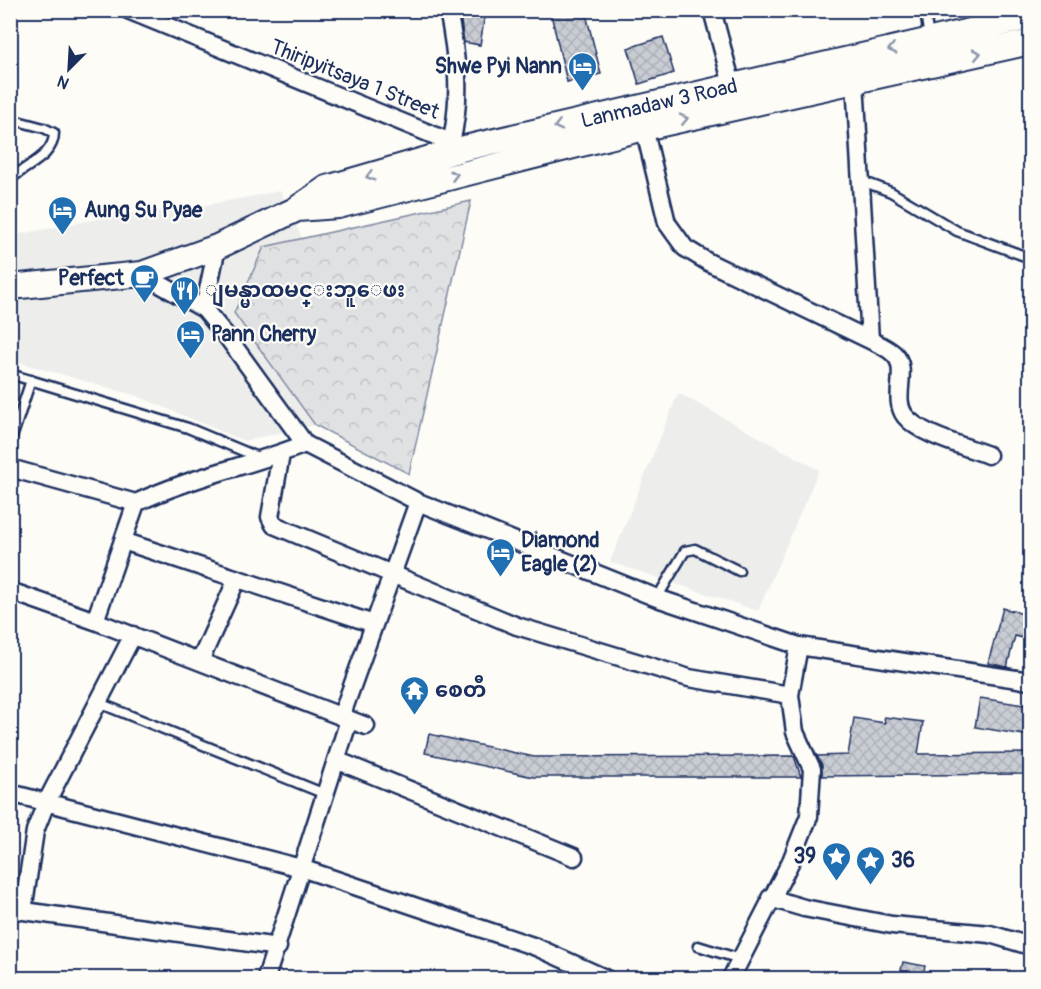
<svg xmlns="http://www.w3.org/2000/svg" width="1041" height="989" viewBox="0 0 1041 989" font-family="Pangolin,'Noto Sans Myanmar',sans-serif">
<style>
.built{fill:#edeeec}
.forest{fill:url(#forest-crowns);stroke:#7e88a0;stroke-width:1.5}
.building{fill:url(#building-cross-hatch);stroke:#1b2f5e;stroke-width:1.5}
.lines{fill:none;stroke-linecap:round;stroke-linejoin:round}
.service-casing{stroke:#1b2f5e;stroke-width:13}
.minor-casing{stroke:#1b2f5e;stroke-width:21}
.secondary-casing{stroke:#1b2f5e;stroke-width:28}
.service{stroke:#fdfcf7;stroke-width:8}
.minor{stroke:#fdfcf7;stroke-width:16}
.secondary{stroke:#fdfcf7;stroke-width:24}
.oneway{stroke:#8c96aa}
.labels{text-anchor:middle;stroke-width:4.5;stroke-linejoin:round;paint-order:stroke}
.poi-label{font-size:21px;font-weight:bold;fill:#1b2f5e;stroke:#fdfcf7;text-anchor:start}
.street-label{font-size:21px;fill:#1b2f5e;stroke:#fdfcf7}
</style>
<defs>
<pattern id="forest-crowns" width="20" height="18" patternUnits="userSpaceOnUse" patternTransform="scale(1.5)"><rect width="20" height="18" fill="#e0e1e3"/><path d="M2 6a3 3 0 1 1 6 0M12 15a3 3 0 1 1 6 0" fill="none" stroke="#c0c1c5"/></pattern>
<pattern id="building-cross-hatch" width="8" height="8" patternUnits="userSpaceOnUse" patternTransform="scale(1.5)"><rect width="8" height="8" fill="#c9ccd3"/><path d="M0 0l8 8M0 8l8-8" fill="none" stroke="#acb0b8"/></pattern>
</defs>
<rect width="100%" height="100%" fill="#fdfcf7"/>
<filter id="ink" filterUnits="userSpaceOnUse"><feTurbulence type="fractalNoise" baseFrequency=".0167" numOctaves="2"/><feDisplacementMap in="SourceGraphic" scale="12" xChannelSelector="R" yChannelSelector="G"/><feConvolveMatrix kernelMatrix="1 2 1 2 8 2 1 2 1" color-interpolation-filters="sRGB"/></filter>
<g filter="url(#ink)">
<path class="built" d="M280,191L302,238L259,258L234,313L315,425L244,441L137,396L11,360L10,236L128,213L179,210Z
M678,393L819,470L758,611L610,562Z"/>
<path class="forest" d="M471,201L409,474L315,425L234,313L264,247Z"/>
<path class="building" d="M550,10H585L601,74L567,82Z
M462,11L485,14L480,45L464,42L461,21Z
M663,37L674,73L639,84L628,48Z
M1003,608L1030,616V640L1015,636L1007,667L988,663Z
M980,698L1030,706V736L975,727Z
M884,717L923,722L918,754L1030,753V774L822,776V765L817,756L848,755L854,718L885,723Z
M429,734L534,757L794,756L801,777H533L425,753Z
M903,962L925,966L922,978H899Z"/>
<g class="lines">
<defs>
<path id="service" d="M925,10L929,40
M10,119L44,128L54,133C54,157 25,165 10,180
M862,181L891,192L957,231L1030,258
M10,374L188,428L260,458
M10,444L31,380
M657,598L685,551L695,549L739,571
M99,703L325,794
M698,946L740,959"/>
<path id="minor" d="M128,10L465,148
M448,10C457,55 462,98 451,143
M712,10L735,96
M855,81L870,340
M642,119L667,223L685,248L708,262L870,340C878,344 888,348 894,354C910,369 891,398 905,416C920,435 965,446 988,455
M142,274L204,309L228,338L305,444L418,502L657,598L799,646L1030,681
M204,309L217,247
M281,454L270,517L274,525L517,626L689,678L790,695
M10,468L136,503
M123,541L374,624
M10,591L95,621L366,726
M95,621L136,503C190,477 250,466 305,444
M200,661L237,579
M341,717L418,502
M336,760L574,857
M10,793L301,868L536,947L605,978
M770,898L804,908L892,925L990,934L1030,946
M10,909L278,947
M23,911L35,831L46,803L133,635
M266,978L349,720
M731,978L791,861L809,816L812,769L795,732L790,695L799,646"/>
<path id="secondary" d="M297,209L338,206L644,128L1030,42
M10,287L142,274L217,247L295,210L327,188L465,148L1030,17"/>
</defs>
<use href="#service" class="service-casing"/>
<use href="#minor" class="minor-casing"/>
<use href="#secondary" class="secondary-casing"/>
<use href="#service" class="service"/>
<use href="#minor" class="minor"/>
<use href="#secondary" class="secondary"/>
</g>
<defs><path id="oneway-chevron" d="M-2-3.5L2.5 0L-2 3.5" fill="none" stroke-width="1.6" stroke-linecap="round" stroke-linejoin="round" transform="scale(1.5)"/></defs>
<g class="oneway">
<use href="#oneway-chevron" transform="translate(892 49) rotate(167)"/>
<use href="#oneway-chevron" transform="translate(977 54) rotate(-13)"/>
<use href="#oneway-chevron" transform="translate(684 119) rotate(-13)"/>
<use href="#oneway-chevron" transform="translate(558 126) rotate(166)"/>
<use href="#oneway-chevron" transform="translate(454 175) rotate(-15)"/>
<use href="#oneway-chevron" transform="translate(370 176) rotate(164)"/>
</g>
</g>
<defs>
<symbol id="hotel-pin" viewBox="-11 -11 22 30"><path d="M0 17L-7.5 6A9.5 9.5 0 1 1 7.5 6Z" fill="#1f6fb2" stroke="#fdfcf7"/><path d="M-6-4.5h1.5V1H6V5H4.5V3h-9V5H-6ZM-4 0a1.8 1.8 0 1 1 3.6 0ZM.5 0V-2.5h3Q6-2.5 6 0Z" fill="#fff"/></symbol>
<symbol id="cafe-pin" viewBox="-11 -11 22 30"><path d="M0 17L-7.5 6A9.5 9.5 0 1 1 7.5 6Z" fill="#1f6fb2" stroke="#fdfcf7"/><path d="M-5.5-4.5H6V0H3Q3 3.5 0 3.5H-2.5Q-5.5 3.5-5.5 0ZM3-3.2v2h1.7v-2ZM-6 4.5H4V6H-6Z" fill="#fff"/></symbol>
<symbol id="restaurant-pin" viewBox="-11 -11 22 30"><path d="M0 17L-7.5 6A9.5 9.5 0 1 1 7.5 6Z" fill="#1f6fb2" stroke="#fdfcf7"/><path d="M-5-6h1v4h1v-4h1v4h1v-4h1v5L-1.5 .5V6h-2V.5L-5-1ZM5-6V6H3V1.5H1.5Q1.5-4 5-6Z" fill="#fff"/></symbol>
<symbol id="temple-pin" viewBox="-11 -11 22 30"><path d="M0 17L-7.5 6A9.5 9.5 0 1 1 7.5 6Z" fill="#1f6fb2" stroke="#fdfcf7"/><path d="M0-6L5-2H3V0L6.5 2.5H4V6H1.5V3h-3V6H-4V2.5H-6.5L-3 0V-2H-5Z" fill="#fff"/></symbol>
<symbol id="sight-pin" viewBox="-11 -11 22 30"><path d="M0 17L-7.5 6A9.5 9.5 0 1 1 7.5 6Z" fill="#1f6fb2" stroke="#fdfcf7"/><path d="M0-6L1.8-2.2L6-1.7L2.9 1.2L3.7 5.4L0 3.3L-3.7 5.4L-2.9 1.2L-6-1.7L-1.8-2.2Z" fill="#fff"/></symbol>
</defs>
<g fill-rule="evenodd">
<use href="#hotel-pin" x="566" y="50" width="33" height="45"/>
<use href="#hotel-pin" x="46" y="194" width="33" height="45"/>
<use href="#cafe-pin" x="128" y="262" width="33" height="45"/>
<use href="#restaurant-pin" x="168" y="274" width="33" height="45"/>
<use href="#hotel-pin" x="174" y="318" width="33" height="45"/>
<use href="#hotel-pin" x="484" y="536" width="33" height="45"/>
<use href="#temple-pin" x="398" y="674" width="33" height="45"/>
<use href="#sight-pin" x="820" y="840" width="33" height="45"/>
<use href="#sight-pin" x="854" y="844" width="33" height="45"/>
</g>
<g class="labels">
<g class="poi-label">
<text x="562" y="73" text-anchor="end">Shwe Pyi Nann</text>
<text x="84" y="217">Aung Su Pyae</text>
<text x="124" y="285" text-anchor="end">Perfect</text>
<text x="205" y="297">ျမန္မာထမင္းဘူေဖး</text>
<text x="211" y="341">Pann Cherry</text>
<text x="521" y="547">Diamond<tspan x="521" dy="24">Eagle (2)</tspan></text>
<text x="435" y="697">စေတီ</text>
<text x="816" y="863" text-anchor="end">39</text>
<text x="891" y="867">36</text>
</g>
<g class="street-label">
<text transform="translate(355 79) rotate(22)" y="7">Thiripyitsaya 1 Street</text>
<text transform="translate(659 103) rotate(-13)" y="7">Lanmadaw 3 Road</text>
</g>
</g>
<rect width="1041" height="989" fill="none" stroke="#fdfcf7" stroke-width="36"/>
<rect x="18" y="18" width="1005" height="953" fill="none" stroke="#1b2f5e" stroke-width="2" filter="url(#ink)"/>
<g transform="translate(69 69) rotate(204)" stroke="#fdfcf7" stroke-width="4.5" paint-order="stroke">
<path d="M0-4.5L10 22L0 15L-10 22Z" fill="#1b2f5e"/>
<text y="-9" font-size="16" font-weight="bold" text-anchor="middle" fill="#1b2f5e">N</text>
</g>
</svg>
